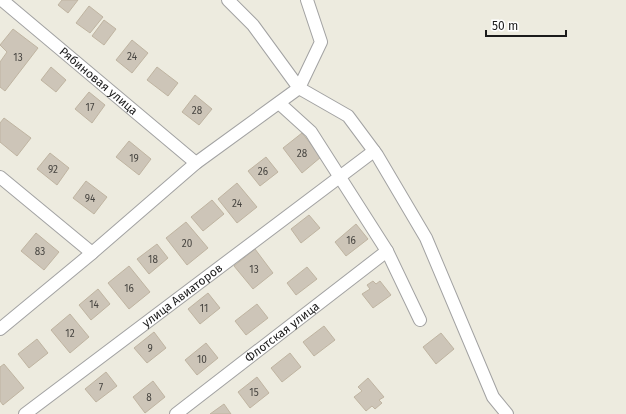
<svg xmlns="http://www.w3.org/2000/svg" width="626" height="414" viewBox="0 0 626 414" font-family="'Fira Sans',sans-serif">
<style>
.building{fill:#cdc5b8;stroke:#bfb4a1}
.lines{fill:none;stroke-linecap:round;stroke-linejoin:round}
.minor-casing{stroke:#a2a2a2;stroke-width:14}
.minor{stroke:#fff;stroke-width:12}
.labels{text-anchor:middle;stroke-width:4;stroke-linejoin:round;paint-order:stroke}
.number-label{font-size:10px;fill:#484642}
.street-label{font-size:12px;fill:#1b1b1b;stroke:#fff}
</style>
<rect width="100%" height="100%" fill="#edebdf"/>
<path class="building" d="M62,0H78L68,13L58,5Z
M89,6L103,17L90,33L76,23Z
M104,20L116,29L104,45L92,36Z
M13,29L38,48L5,91L0,87V62L7,52L0,45Z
M132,40L148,53L132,73L116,60Z
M51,67L66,80L56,92L41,80Z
M157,67L178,83L168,96L147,80Z
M89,92L105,105L92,123L75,109Z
M195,95L212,109L199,125L182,112Z
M4,118L31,138L17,156L0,142V123Z
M302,133L321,157L302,173L283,148Z
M129,141L151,159L139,175L116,157Z
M50,153L69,168L57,185L37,169Z
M266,157L278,172L260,186L248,171Z
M86,181L107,197L94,214L73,198Z
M237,183L257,207L237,223L218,199Z
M212,200L224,214L203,231L191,217Z
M309,215L320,228L301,243L291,229Z
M186,222L208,248L187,265L166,238Z
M356,224L368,239L346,256L335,242Z
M36,233L59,252L44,270L21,251Z
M157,244L168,258L149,274L137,259Z
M255,249L273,273L253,289L234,266Z
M129,266L150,292L129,309L108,283Z
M307,267L317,279L296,295L287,283Z
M373,281L376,284L380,281L391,295L373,308L362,294L370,289L367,285Z
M98,289L110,304L91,320L79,305Z
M208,293L220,308L200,324L188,309Z
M257,304L268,318L246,335L235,321Z
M70,314L89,337L70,353L51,330Z
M324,326L335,340L314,356L303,342Z
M154,332L166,348L147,363L134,348Z
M441,333L454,349L436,364L423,347Z
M37,339L48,353L29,368L18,354Z
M206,343L218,358L197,375L185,360Z
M290,353L301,367L282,382L271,368Z
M4,364L24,388L3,405L0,401V367Z
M106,372L117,386L96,402L85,389Z
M257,377L269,393L250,408L238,392Z
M368,378L384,397L379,400L382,403L375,409L372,406L366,411L354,397L362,391L358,387Z
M153,381L165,397L145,413L133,397Z
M224,404L231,414H210Z"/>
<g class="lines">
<defs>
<g id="minor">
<path id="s1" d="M2,0L196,163"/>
<path d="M228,0L253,25L299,88L321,42L307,0"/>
<path d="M279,103L311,132L387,251L420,320"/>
<path d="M0,177L92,253"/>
<path d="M0,329L92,253L196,163L299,88L348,116L377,155L426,238L493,397L507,414"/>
<path id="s2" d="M25,414L374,151"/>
<path id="s3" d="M176,414L387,251"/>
</g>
</defs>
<use href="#minor" class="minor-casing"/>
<use href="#minor" class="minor"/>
</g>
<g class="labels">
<g class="number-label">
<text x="132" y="60">24</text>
<text x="18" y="61">13</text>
<text x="90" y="111">17</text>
<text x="197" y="114">28</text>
<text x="302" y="157">28</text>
<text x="134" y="162">19</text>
<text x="53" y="173">92</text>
<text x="263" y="175">26</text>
<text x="90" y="202">94</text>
<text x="237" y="207">24</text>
<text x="351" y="244">16</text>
<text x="187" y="247">20</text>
<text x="40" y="255">83</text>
<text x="153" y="263">18</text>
<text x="254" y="273">13</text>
<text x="129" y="292">16</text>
<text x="94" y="308">14</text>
<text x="204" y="312">11</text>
<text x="70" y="337">12</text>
<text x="150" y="352">9</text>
<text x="202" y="363">10</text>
<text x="101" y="391">7</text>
<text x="254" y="396">15</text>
<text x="149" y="401">8</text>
</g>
<g class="street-label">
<text dy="4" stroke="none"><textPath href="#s1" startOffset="126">Рябиновая улица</textPath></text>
<text dy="4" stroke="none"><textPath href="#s2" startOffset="197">улица Авиаторов</textPath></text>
<text dy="4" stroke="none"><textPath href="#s3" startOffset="134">Флотская улица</textPath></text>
</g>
</g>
<path d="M486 30v6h80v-6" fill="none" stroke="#1b1b1b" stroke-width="2"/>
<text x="492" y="30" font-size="12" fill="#1b1b1b" stroke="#ffffff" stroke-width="3" paint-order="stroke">50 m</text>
</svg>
